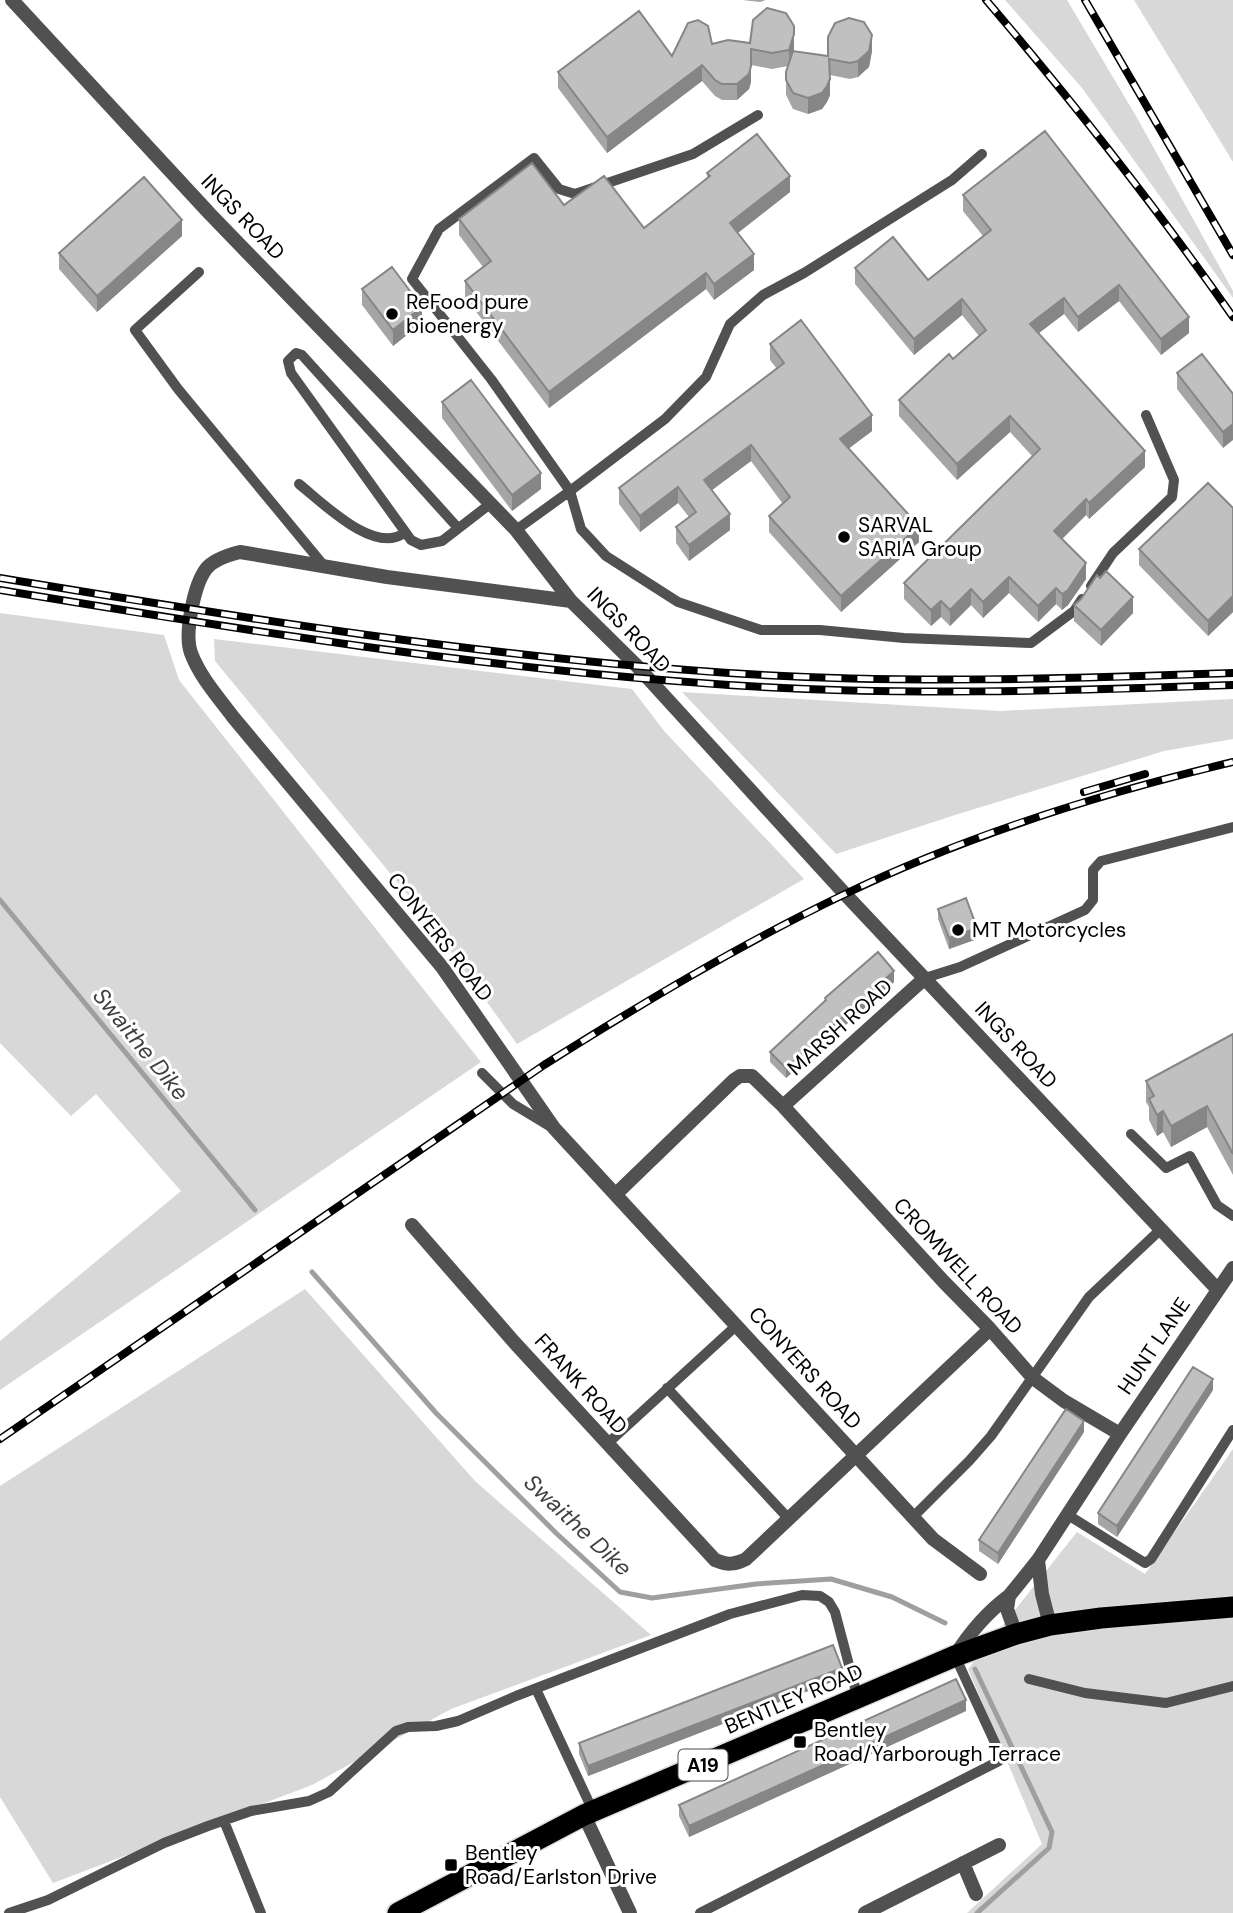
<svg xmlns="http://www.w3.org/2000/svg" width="1233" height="1913" viewBox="0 0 1233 1913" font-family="'DM Sans',sans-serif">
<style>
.green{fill:#d8d8d8}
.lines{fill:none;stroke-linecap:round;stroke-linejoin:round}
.stream{stroke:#9f9f9f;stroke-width:5}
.highway-casing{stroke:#dbdbdb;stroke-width:24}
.lane{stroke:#515151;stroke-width:10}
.street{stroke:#515151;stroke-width:14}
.highway{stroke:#000;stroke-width:21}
.rail-casing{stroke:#000;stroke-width:8}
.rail{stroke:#fff;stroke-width:5;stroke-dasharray:16;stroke-linecap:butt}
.wall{fill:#a5a5a5}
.shaded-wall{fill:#868686}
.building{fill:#c0c0c0;stroke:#868686;stroke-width:2}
.poi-dot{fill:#000;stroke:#fff;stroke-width:2.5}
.labels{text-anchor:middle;stroke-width:6;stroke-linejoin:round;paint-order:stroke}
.shield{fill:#fff;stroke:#4c4c4c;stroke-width:2}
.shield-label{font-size:19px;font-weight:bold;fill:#000}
.street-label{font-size:21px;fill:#000;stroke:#fff}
.poi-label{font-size:21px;fill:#000;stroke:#fff;text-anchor:start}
.water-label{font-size:23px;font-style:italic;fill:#404040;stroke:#fff}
</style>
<rect width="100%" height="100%" fill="#fff"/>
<path class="green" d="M1005,0H1067L1136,116L1233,291V298L1082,88Z
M1134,0H1233V162Z
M0,613L164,635L179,680L481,1062L0,1390V1341L181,1191L96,1094L71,1116L0,1043Z
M214,639L632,689L665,732L804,879L517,1044L427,918L215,661Z
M682,692L1000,711L1233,699V739L1164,751L955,815L836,854Z
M305,1289L475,1481L651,1635L451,1709L312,1785L53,1883L0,1797V1486Z
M1233,1449V1913H967L1042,1844L968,1669L1077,1532L1145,1574Z"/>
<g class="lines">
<path class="stream" d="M0,900L255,1210
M312,1272L436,1413L556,1533L620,1592L652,1598L756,1584L831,1579L892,1597L945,1623
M975,1669L1052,1832L1049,1848L977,1913"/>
<defs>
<path id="highway" d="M398,1913L584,1815L955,1656L1016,1634L1050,1625L1101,1618L1233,1607"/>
</defs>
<use href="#highway" class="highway-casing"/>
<path class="lane" d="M982,154L952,180L804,273L763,295L730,324L706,377L665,419L570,491L581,529L606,556L678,602L761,630H820L904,638L1031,643L1074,611L1082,599
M199,272L135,330L178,389L325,567
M299,484C323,503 374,555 404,533
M458,528L302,355L296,353L288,361L291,373L411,540L421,545L442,541L490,504
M516,530L570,491L491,379L412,279L439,229L534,158L559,189L575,194L693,154L758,115
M1091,586L1113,553L1172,497L1174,480L1146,415
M925,978L960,967L1085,910L1093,900V870L1101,861L1233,827
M482,1073L513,1104L551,1127
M1131,1134L1166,1168L1190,1156L1217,1205L1233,1216
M667,1388L788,1518
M607,1444L737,1325
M1068,1515L1145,1563L1151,1559L1233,1430
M913,1517L970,1460L991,1436L1089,1297L1160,1230
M1029,1679L1085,1693L1166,1703L1233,1686
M536,1689L593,1811
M224,1821L261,1913
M9,1913L48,1900L164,1843L208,1826L251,1811L309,1801L329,1792L396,1731L408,1727L436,1726L458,1721L516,1696L730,1614L802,1595L820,1596L829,1602L835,1612L858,1699
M700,1913L999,1761L1001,1756L955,1656"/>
<path class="street" d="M12,0L210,214L516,530L571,601L636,665L845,894L1218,1290
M571,601L387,577L240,552C228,555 213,560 206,569C194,585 184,634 191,653C200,677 218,697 233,717L442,967L554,1128L933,1539L980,1574
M783,1106L925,978
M617,1193L734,1080L740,1076H752L783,1106L943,1281L990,1329L1033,1378L1064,1401L1120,1434
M412,1225L514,1342L715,1560C727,1565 734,1565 746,1559L990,1329
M1038,1560L1042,1594L1050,1625
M1016,1634L1007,1609L1009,1596L1038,1560L1120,1434L1233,1268
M955,1656C970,1632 986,1613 1009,1596
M584,1815L630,1913
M963,1863L976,1894
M865,1913L999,1845"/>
<use href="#highway" class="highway"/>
<defs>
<path id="rail" d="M986,0C1073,102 1156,207 1233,317
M1085,0L1233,255
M0,578C242,618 484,657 729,673C896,684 1065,679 1233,673
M0,590C242,630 484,669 729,685C896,696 1065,691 1233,685
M1084,792L1145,774
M0,1439L544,1065C641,1004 739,945 843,895C967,835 1099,794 1233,762"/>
</defs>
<use href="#rail" class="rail-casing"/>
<use href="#rail" class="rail"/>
</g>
<path class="wall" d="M742,0H766L760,2Z
M712,44L794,49V51L828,56L872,51L869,67L858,77L850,79L830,75V95L827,102L822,109L808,114L793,109L786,95V72L788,66L772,69L751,65V82L749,89L737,100H722L715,96L702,81L607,153L558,88V72L672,56Z
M1045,131L1189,333L1161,355L1119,301L1078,332L1064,314L1038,333L1145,467L1089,519L1086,515L1062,539L1086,579L1068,605L1062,610L1056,604L1038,622L1009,593L983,618L971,605L950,626L941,617L931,626L904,599V583L1033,457L1010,432L957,480L899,416V400L953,359L979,336L962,315L914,355L855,284V268L928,280L983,236L963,211V195Z
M707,173L790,192L738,233L754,270L714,300L706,289L549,408L465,297V281L483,267L459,235V219L644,228L707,178Z
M182,236L97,312L59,269V253Z
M362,289L422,323L393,346L362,305Z
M770,344L872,431L848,449L919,542L841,612L769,532V516L783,504L751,461L712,490L730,530L689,561L676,543V527L689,517L678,503L640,532L619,504V488L777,369L770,360Z
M1177,373L1233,394L1223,448L1177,389Z
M442,402L541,489L512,511L442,418Z
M1233,508V612L1208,636L1139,565V549Z
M1074,605L1133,613L1101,646L1074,621Z
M938,909L977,939L949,949L938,919Z
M894,982L786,1078L770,1062V1052L825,1001V998Z
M1233,1034V1175L1207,1127L1171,1147L1163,1132L1157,1136L1149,1120V1107L1146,1102V1081Z
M1213,1390L1117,1537L1098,1524V1513Z
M1084,1432L998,1564L979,1551V1540Z
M842,1678L588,1776L579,1754V1743Z
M966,1711L689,1837L679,1816V1805Z"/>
<path class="shaded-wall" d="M794,34V49L789,66V50Z
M872,35V51L869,67L858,77V61Z
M702,65V81L607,153V137Z
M751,66V82L749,89L737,100V84Z
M830,79V95L827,102L822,109L808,114V98Z
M790,176V192L730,239V223Z
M182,220V236L97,312V296Z
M754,254V270L714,300V284Z
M706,273V289L549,408V392Z
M1119,285V301L1078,332V317Z
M1064,298V314L1030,340V324Z
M962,299V315L914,355V339Z
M422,307V323L393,346V330Z
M1189,317V333L1161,355V339Z
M872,415V431L840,455V439Z
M1010,416V432L957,480V464Z
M1233,424V440L1223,448V432Z
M751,445V461L704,496V480Z
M1145,451V467L1089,519V503Z
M541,473V489L512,511V495Z
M678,487V503L640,532V516Z
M1086,499V515L1054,547V531Z
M730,514V530L689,561V545Z
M919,526V542L841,612V596Z
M1086,563V579L1068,605L1062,610V594Z
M1009,577V593L983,618V602Z
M1056,588V604L1038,622V606Z
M971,589V605L950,626V610Z
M1233,596V612L1208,636V621Z
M1133,597V613L1101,646V630Z
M941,601V617L931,626V610Z
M977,928V939L949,949V938Z
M894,971V982L786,1078V1068Z
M1207,1106V1127L1171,1147V1126Z
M1163,1111V1132L1157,1136V1115Z
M1213,1379V1390L1117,1537V1526Z
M1084,1421V1432L998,1564V1553Z
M842,1668V1678L588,1776V1766Z
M966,1700V1711L689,1837V1826Z"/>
<path class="building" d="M767,8L786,13L794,26V34L789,50L772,53L751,49V66L749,74L737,84H722L715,80L702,65L607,137L558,72L639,11L672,56L688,23L698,20L708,26L712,44L728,40L750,43L753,20Z
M849,18L864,22L872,35L869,51L858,61L850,63L829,59L830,79L827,86L822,93L808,98L793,93L786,80V72L793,51L828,56V37L835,23Z
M1045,131L1189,317L1161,339L1119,285L1078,317L1064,298L1030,324L1145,451L1089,503L1086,499L1054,531L1086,563L1068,590L1062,594L1056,588L1038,606L1009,577L983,602L971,589L950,610L941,601L931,610L904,583L1040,449L1010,416L957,464L899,400L949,354L953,359L986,330L962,299L914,339L855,268L893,237L928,280L991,230L963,195Z
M757,134L790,176L730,223L754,254L714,284L706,273L549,392L465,281L491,261L459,219L532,163L564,205L604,176L644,228L710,176L707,173Z
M144,177L182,220L97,296L59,253Z
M392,267L422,307L393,330L362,289Z
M801,320L872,415L840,439L919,526L841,596L769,516L790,497L751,445L704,480L730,514L689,545L676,527L696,512L678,487L640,516L619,488L784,363L770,344Z
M1202,354L1233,394V424L1223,432L1177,373Z
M471,380L541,473L512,495L442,402Z
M1208,483L1233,508V596L1208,621L1139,549Z
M1106,571L1133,597L1101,630L1074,605L1081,599L1097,575L1100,578Z
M966,898L977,928L949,938L938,909Z
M878,952L894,971L786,1068L770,1052L826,1000L825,998Z
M1233,1034V1154L1207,1106L1171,1126L1163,1111L1157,1115L1149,1099L1154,1096L1146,1081Z
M1193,1367L1213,1379L1117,1526L1098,1513Z
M1066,1409L1084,1421L998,1553L979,1540Z
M833,1645L842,1668L588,1766L579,1743Z
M956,1679L966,1700L689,1826L679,1805Z"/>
<g class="poi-dot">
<circle cx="392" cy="314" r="7"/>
<circle cx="844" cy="537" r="7"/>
<circle cx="958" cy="930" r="7"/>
<rect x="793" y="1735" width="14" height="14" rx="3.5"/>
<rect x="444" y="1858" width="14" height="14" rx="3.5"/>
</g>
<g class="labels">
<rect class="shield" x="678.5" y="1749.5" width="49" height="31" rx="5"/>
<g class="shield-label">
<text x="703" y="1772">A19</text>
</g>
<g class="street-label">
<text transform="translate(243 217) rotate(46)" y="7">INGS ROAD</text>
<text transform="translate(629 630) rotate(46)" y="7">INGS ROAD</text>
<text transform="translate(440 937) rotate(52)" y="7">CONYERS ROAD</text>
<text transform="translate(840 1027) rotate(-42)" y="7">MARSH ROAD</text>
<text transform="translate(1016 1045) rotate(47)" y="7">INGS ROAD</text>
<text transform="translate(958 1266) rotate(47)" y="7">CROMWELL ROAD</text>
<text transform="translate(1154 1346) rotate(-56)" y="7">HUNT LANE</text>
<text transform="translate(805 1368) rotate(48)" y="7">CONYERS ROAD</text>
<text transform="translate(581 1384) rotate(48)" y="7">FRANK ROAD</text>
<text transform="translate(794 1699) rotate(-23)" y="7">BENTLEY ROAD</text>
</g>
<g class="poi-label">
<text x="406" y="309">ReFood pure<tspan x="406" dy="24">bioenergy</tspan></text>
<text x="858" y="532">SARVAL<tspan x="858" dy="24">SARIA Group</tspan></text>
<text x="972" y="937">MT Motorcycles</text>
<text x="814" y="1737">Bentley<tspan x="814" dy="24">Road/Yarborough Terrace</tspan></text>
<text x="465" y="1860">Bentley<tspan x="465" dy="24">Road/Earlston Drive</tspan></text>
</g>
<g class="water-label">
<text transform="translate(141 1044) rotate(51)" y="8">Swaithe Dike</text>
<text transform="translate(578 1525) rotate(43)" y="8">Swaithe Dike</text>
</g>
</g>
</svg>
